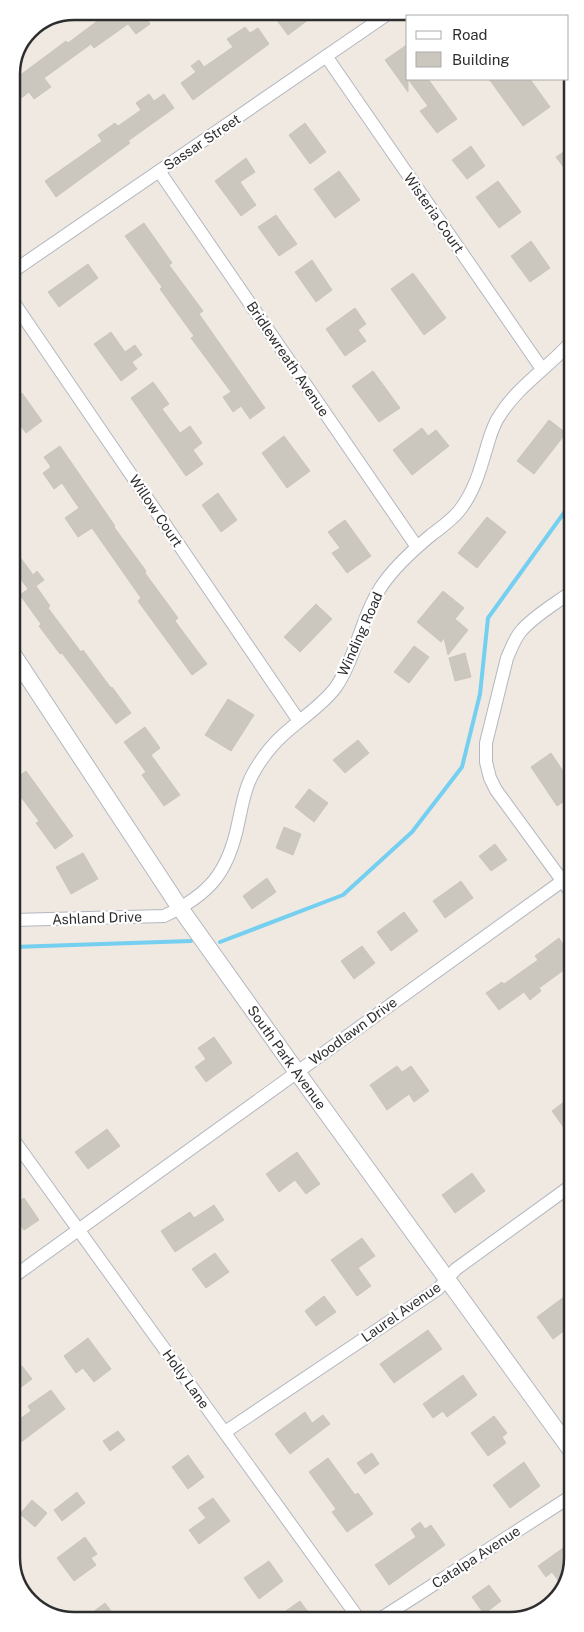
<svg xmlns="http://www.w3.org/2000/svg" width="584" height="1632" viewBox="0 0 584 1632" font-family="'Public Sans',sans-serif">
<style>
.lines{fill:none;stroke-linecap:round;stroke-linejoin:round}
.stream{stroke:#75cff0;stroke-width:4}
.building{fill:#cbc7bf;stroke:#cbc5ba}
.minor-casing{stroke:#b4b7c1;stroke-width:14}
.tertiary-casing{stroke:#b4b7c1;stroke-width:18}
.minor{stroke:#fff;stroke-width:12}
.tertiary{stroke:#fff;stroke-width:16}
.labels{text-anchor:middle;stroke-width:4.5;stroke-linejoin:round;paint-order:stroke}
.street-label{font-size:14px;fill:#2e2e2e;stroke:#fff}
.rim{fill:none;stroke:#2e2e2e;stroke-width:2.5}
</style>
<rect width="100%" height="100%" fill="#efe9e1"/>
<g class="lines">
<path class="stream" d="M220,942L343,895L412,832L462,767L480,694L488,618L571,503
M13,947L191,941"/>
</g>
<path class="building" d="M122,11H141L150,24L136,34L128,24L94,48L91,44L44,78L51,87L34,99L29,92L21,98L11,84V82L66,41L68,43L104,16L108,22Z
M287,11H320L288,35L276,19Z
M245,27L250,33L258,28L269,44L193,100L181,83L196,72L191,66L199,60L204,67L233,47L227,39Z
M408,44V92L385,60Z
M408,79H428L457,119L437,133L420,111L428,106Z
M489,79H530L550,107L523,126Z
M149,94L154,101L164,94L174,108L128,141L130,143L56,197L45,181L102,141L98,135L115,123L118,126L141,110L136,103Z
M305,123L326,152L310,164L289,135Z
M471,146L485,166L467,179L452,160Z
M571,147V177L556,157Z
M246,158L255,172L240,182L256,205L241,216L215,181Z
M339,171L360,200L335,218L314,189Z
M498,181L521,212L499,228L476,197Z
M276,215L297,244L279,256L258,227Z
M144,223L172,263L169,265L203,311L199,314L265,408L250,419L241,406L233,412L223,397L231,392L191,338L194,336L160,289L162,287L125,236Z
M531,241L550,268L530,282L511,256Z
M312,260L332,290L316,302L295,272Z
M88,264L98,278L59,307L48,292Z
M413,273L446,318L424,335L391,289Z
M355,308L366,324L358,330L366,341L345,356L326,329Z
M111,332L125,352L135,345L142,355L132,362L137,369L121,381L94,344Z
M373,371L400,408L379,422L352,386Z
M153,382L169,404L162,409L180,433L190,426L202,443L193,450L203,464L186,476L131,398Z
M22,393L42,421L26,433L12,413V401Z
M549,420L566,433L534,474L517,461Z
M422,428L428,436L436,430L449,446L412,475L393,450Z
M284,436L310,471L287,488L262,453Z
M60,446L115,526L114,527L146,571L145,573L178,618L175,621L207,664L192,675L138,601L141,598L92,528L78,537L65,518L79,508L62,483L54,489L43,473L51,467L44,457Z
M218,493L237,520L221,532L202,505Z
M487,517L506,532L477,568L458,553Z
M345,520L371,556L347,573L332,553L340,548L328,532Z
M12,546L33,575L37,571L44,580L36,586L50,606L48,608L81,652L83,650L111,688L112,687L131,713L116,724L62,653L60,654L39,626L41,624L20,595L28,589L12,567Z
M443,591L464,608L455,619L468,630L448,655L444,638L441,642L417,622Z
M316,604L332,619L300,652L284,637Z
M414,646L429,657L409,683L394,672Z
M465,653L471,677L455,681L449,658Z
M228,699L254,715L231,751L205,735Z
M145,727L160,748L151,755L180,795L164,806L142,775L146,772L124,742Z
M358,740L369,753L345,773L333,760Z
M551,753L563,771L572,765V796L557,806L531,767Z
M26,771L73,836L55,849L36,823L39,821L12,785V781Z
M309,789L328,803L314,822L295,807Z
M284,827L301,834L293,855L276,848Z
M495,844L507,860L491,871L479,856Z
M83,853L98,879L71,894L56,867Z
M267,878L276,892L252,909L243,896Z
M461,881L473,898L445,918L433,901Z
M404,912L418,931L391,951L377,932Z
M559,938L564,946L572,940V964L539,988L541,991L530,1000L524,992L499,1010L486,993L502,982L504,984L538,960L535,956Z
M362,946L375,963L354,979L341,961Z
M214,1037L232,1063L206,1082L195,1067L206,1059L198,1048Z
M397,1066L402,1072L411,1066L429,1091L414,1102L409,1094L387,1110L370,1085Z
M572,1096V1139L552,1111Z
M107,1129L120,1146L88,1169L75,1152Z
M297,1152L320,1184L306,1194L295,1180L279,1192L266,1174Z
M472,1173L485,1191L455,1213L442,1195Z
M24,1198L39,1220L24,1230L13,1214V1205Z
M214,1205L224,1220L175,1252L161,1231L190,1212L194,1218Z
M362,1238L375,1256L358,1268L371,1286L357,1296L331,1260Z
M215,1253L229,1272L206,1288L192,1269Z
M324,1296L336,1312L316,1326L305,1311Z
M564,1297L572,1308V1325L553,1339L537,1317Z
M428,1330L442,1349L394,1383L380,1364Z
M88,1338L111,1369L94,1382L83,1368L76,1373L64,1356Z
M22,1366L32,1379L13,1393V1372Z
M463,1375L477,1395L447,1417L443,1411L433,1418L423,1404Z
M51,1390L65,1409L13,1448V1424L31,1411L28,1406Z
M305,1412L312,1423L323,1415L330,1424L290,1454L275,1434Z
M494,1416L507,1433L502,1437L506,1443L488,1456L471,1433Z
M118,1431L125,1440L110,1451L103,1441Z
M372,1453L379,1464L365,1474L357,1463Z
M188,1455L204,1477L188,1489L172,1467Z
M328,1458L355,1495L358,1493L373,1514L347,1532L332,1512L336,1509L309,1472Z
M524,1462L540,1486L510,1508L493,1485Z
M77,1492L85,1503L62,1521L54,1510Z
M213,1498L230,1521L199,1544L189,1530L206,1518L198,1508Z
M32,1500L47,1513L35,1527L20,1514Z
M420,1522L425,1529L431,1525L445,1545L389,1585L375,1565L416,1537L411,1529Z
M85,1537L97,1554L91,1558L96,1565L74,1581L57,1558Z
M573,1541V1558L563,1587L552,1572L546,1577L538,1566Z
M269,1561L283,1581L259,1599L244,1578Z
M489,1585L501,1601L484,1614L472,1597Z
M300,1601L313,1619L273,1620Z
M105,1603L118,1620L81,1621Z"/>
<g class="lines">
<defs>
<path id="minor" d="M326,56L542,369
M159,171L417,547
M12,272L392,11
M12,300L299,721
M571,592C555,604 535,615 521,631C515,638 511,649 507,658L486,743V762L490,778L496,790L572,894
M13,920L164,916C209,895 228,873 238,824C242,806 245,786 255,770C262,758 272,745 283,735C300,719 322,706 336,687C356,657 361,618 381,587C394,567 412,551 430,536C440,528 451,521 459,511C475,491 481,467 488,443C491,433 494,423 500,415C518,386 549,367 571,342
M13,1139L359,1619
M13,1277L572,874
M225,1432L438,1289L456,1269L572,1185
M380,1619L573,1495"/>
<g id="tertiary">
<path id="s1" d="M12,653L180,908L297,1072L573,1453"/>
</g>
</defs>
<use href="#minor" class="minor-casing"/>
<use href="#tertiary" class="tertiary-casing"/>
<use href="#minor" class="minor"/>
<use href="#tertiary" class="tertiary"/>
</g>
<g class="labels">
<g class="street-label">
<text transform="translate(202 142) rotate(-34)" y="5">Sassar Street</text>
<text transform="translate(434 213) rotate(55)" y="5">Wisteria Court</text>
<text transform="translate(288 359) rotate(56)" y="5">Bridlewreath Avenue</text>
<text transform="translate(156 511) rotate(56)" y="5">Willow Court</text>
<text transform="translate(360 634) rotate(-66)" y="5">Winding Road</text>
<text transform="translate(97 918) rotate(-2)" y="5">Ashland Drive</text>
<text transform="translate(353 1031) rotate(-36)" y="5">Woodlawn Drive</text>
<text dy="5" stroke="none"><textPath href="#s1" startOffset="489">South Park Avenue</textPath></text>
<text transform="translate(401 1312) rotate(-35)" y="5">Laurel Avenue</text>
<text transform="translate(186 1379) rotate(54)" y="5">Holly Lane</text>
<text transform="translate(476 1557) rotate(-33)" y="5">Catalpa Avenue</text>
</g>
</g>
<path d="M0 0H584V1632H0ZM74 20H510A54 54 0 0 1 564 74V1558A54 54 0 0 1 510 1612H74A54 54 0 0 1 20 1558V74A54 54 0 0 1 74 20Z" fill="#fff" fill-rule="evenodd"/>
<path class="rim" d="M74 20H510A54 54 0 0 1 564 74V1558A54 54 0 0 1 510 1612H74A54 54 0 0 1 20 1558V74A54 54 0 0 1 74 20Z"/>
<rect x="406" y="15" width="162" height="65" fill="#ffffff" stroke="#ababab"/>
<rect x="416" y="31" width="25" height="8" fill="#ffffff" stroke="#ababab"/>
<text x="452" y="40" font-size="15" fill="#2e2e2e">Road</text>
<rect x="416" y="52" width="25" height="15" fill="#cbc7bf" stroke="#ababab"/>
<text x="452" y="65" font-size="15" fill="#2e2e2e">Building</text>
</svg>
